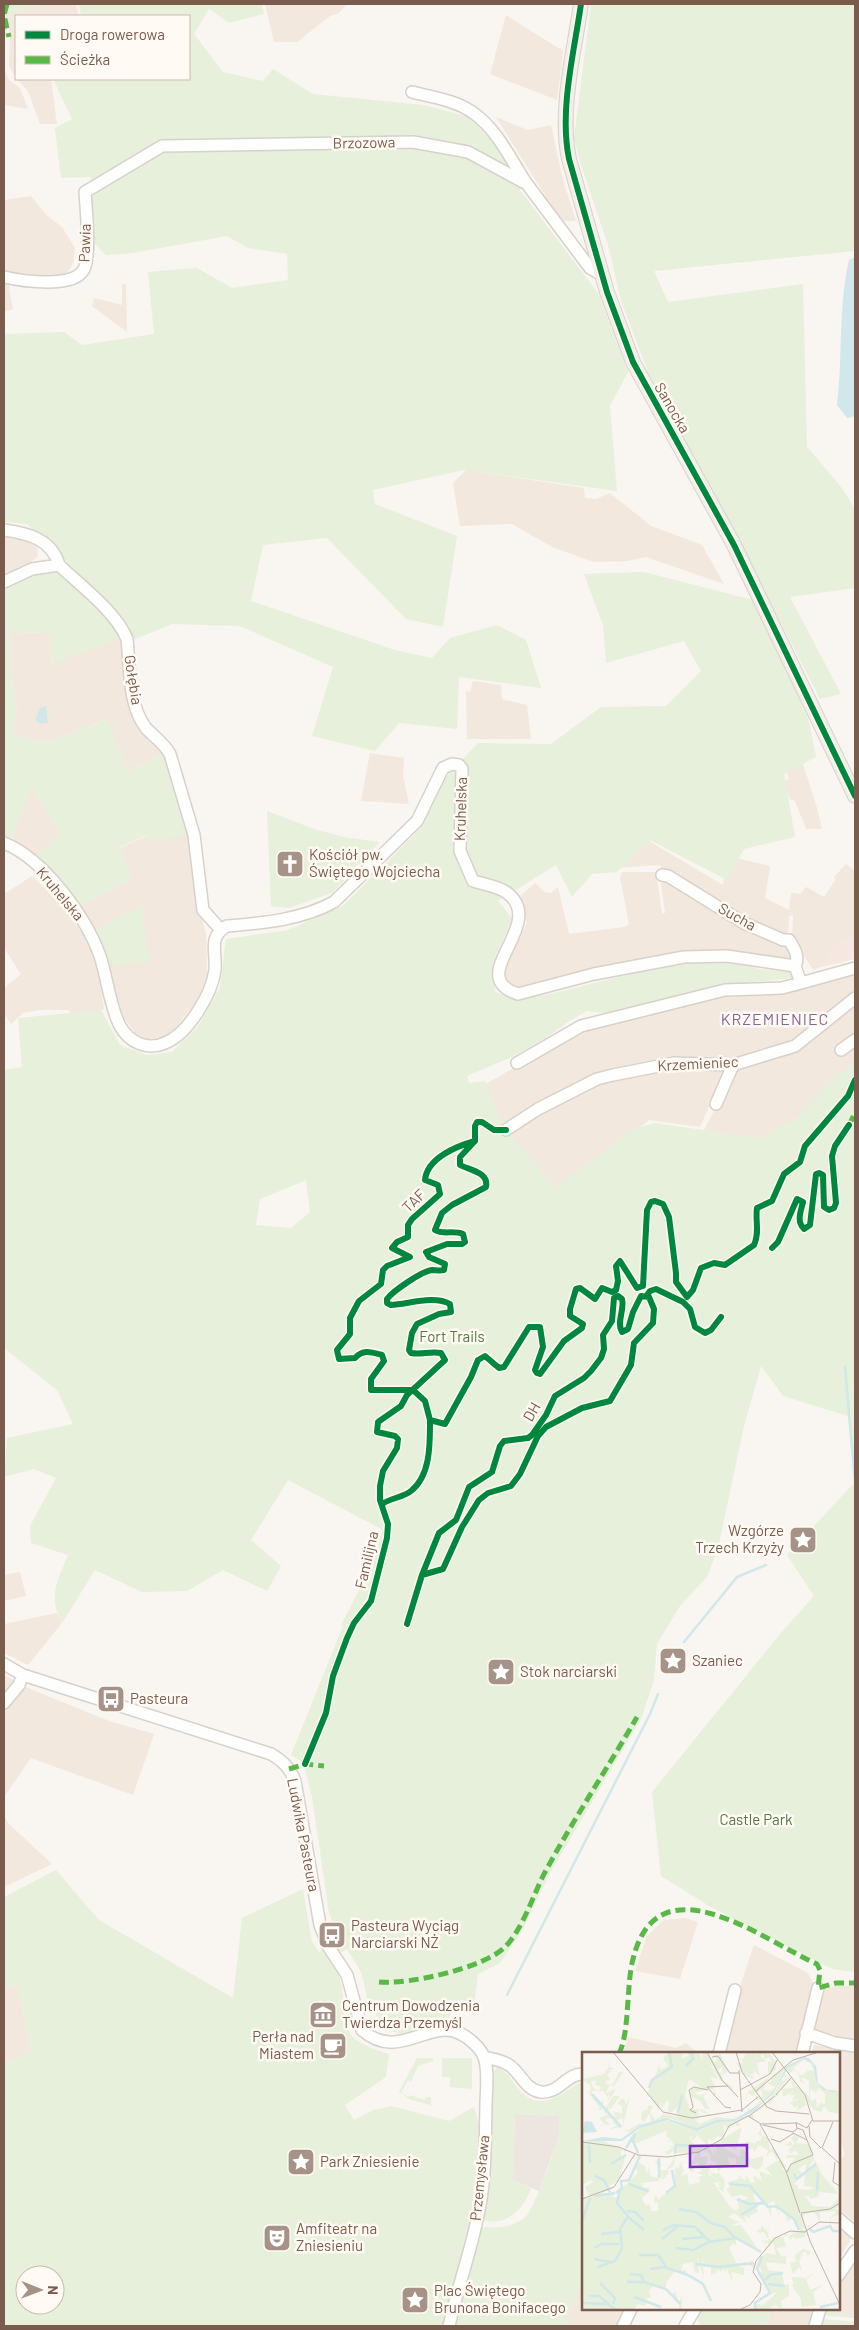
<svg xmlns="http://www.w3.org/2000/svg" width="859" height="2330" viewBox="0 0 859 2330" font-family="Barlow,sans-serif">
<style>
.residential{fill:#f2e8de}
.commercial{fill:#f6e8e1}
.industrial{fill:#ede5e0}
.green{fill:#e7f0db;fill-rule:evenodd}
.water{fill:#d0e8ea}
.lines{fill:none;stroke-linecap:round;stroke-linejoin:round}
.stream{stroke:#d0e8ea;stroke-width:2.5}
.minor-casing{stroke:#d7d1cb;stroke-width:14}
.major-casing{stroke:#dad1cc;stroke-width:16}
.minor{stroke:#fefefd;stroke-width:11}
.major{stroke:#f3eee8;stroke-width:14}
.quiet{stroke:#58b947;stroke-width:5;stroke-dasharray:10 5;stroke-linecap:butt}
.cycleway-casing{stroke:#fffaf3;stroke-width:9}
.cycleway{stroke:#00873e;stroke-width:6}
.labels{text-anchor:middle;stroke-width:5;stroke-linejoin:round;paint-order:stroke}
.street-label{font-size:15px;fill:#7a5c4d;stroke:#fffaf3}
.poi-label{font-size:15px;fill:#7a5c4d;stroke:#fffaf3;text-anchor:start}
.park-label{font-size:15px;fill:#537a41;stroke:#fffaf3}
.neighbourhood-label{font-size:16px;letter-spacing:1px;fill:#846695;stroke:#fffaf3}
.inset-river{fill:none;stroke:#d0e8ea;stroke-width:2.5}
.inset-road{fill:none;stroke:#c2b3aa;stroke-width:1}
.view{fill:#7b2cbf;fill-opacity:0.15;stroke:#7b2cbf;stroke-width:2.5}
.inset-edge{fill:none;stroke:#7a5c4d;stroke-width:2.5}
</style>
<rect width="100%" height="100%" fill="#f9f5f0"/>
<path class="residential" d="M10,4H76L79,16H16V78L9,66L10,34L7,17Z
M265,4H347L339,13L330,16L297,42H274Z
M506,15L563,51L557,100L490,74Z
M4,69L9,80L20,88L28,109L4,105Z
M17,79H51L57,124H40L28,91Z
M496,117L528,130L551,125L563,180L576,221H561Z
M31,196L46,215L62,227L75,248L74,260L71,267L67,273L60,277L4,274V200Z
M4,280L10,282L9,288L13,309L4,312Z
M122,284H126L127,332L92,306L94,298L122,305Z
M466,470L584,488L585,498L596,499L610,493L651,526L702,545L724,584L646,557L627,561L594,562L552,547L512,524L460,526L453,483Z
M4,537L31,541L37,548L38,553L37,557L27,565L4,577Z
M10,632L49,633L52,663L123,637L135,721L164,752L128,772L107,719L50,742L13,736L17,710L11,679Z
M473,681L501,685L502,699L527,705L531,739H467L466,691L470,692Z
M370,753L404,758L403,776L409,804L361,801Z
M803,764L817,808L822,829H806L795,801L790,799L784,782L789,778L782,765Z
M32,786L61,835L33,858L12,838Z
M190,834L200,913L206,933L207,976L198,1000L173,1031L165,1036L148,1039L136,1034L124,1018L106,965L141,905L93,931L79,906L131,879L120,848L149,835Z
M649,841L723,885L727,856L770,866L765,898L789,910L791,893L800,894L806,887L824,897L836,879L834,877L846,864L855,871V935L836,945L821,967L813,970L792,936L793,915L789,916L788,932L782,937L703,896L662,869L660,865L616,868Z
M622,872H656L662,914L665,913L661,883L668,880L787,945L794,959L730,950L683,952L631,961L519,987L513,986L505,979V967L527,923L524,908L518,898L535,883L545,892L551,893L558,887L569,934L625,927L629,924L620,877Z
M32,876L65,907L84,937L98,970L104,1009L75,1019L68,1010H39L23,1013L11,1024L4,1014V988L21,974L4,948V894Z
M855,975V993L794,1044L733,1062L687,1060L593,1074L503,1125L484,1085L580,1030L716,996L794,991Z
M855,1005V1070L793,1121L764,1141L703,1132L734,1072L763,1060L767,1062L810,1043L822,1029Z
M681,1066L726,1069L700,1127L649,1120L555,1195L504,1133L599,1081Z
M20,1572L26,1596L4,1601V1575Z
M57,1613L62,1623L28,1665L4,1653V1624Z
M4,1675L13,1680L12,1686L4,1696Z
M23,1686L109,1721L154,1734L133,1795L31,1758L4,1797V1709Z
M4,1816L9,1824L52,1864L4,1887Z
M685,1918L698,1922L680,1979L635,1971L647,1936L664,1920Z
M754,1945L808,1973L813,1983L796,2054H723L734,2004Z
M17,1985L31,2051L4,2065V1989Z
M834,1986H855V2041L813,2032L823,1991Z
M628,2037L676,2048L686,2043L699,2054H623Z
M814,2045L855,2051V2223L838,2207V2163L845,2155L838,2131V2054H812Z
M838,2228L851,2239L838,2260Z
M855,2262V2316L835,2314L833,2309H838V2289Z
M583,2279V2309H626L617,2326H563Z
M746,2309H813L808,2326H767L770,2313Z"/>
<path class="commercial" d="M855,935V959L821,967L836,945Z"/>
<path class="industrial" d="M515,2114L559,2116L560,2133L539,2191L513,2180Z"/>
<path class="green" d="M4,4H48L10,13L4,47Z
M79,4H262L264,14L229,23L209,9L194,34L223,72L263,81L273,69L313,94L423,105L466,116L501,147L520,176V190L598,293L628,372L610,406L617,491L464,470L373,490L375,504L457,536L443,627L406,619L327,538L263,545L251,601L395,650L432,658L450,638L497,625L526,640L541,688L459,677L457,729L399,723L375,751L312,736L333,667L240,626L172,624L135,639L101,599L27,524L4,522V334L64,332L82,345L154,334L148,272L197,268L232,288L288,280L287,254L248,248L227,236L133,253L106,255L90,239L91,177L61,178L55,128L72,119L53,79H189V16H81Z
M591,4H855V251L654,271L668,302L803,284L807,447L842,488L855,509V588L790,597L841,694L820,699L741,545L685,441L653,385L621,301L608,245L581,165L574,138Z
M55,570L60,572L108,618L123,637L52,664L49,633L10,632L11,679L17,710L13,736L50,742L108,719L128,772L164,752L190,834L151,842L148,835L120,847L131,879L79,906L33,858L60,835L33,787L12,838L4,836V586L19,577Z
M644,572L757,601L809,721L816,757L784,774L795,837L744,849L727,880L650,840L617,872L592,874L572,897L556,865L498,901L513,919L495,957V992L516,999L546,995L647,970L690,962L744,964L759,969L791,972L792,978L717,986L611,1014L587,1011L569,1021L546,1038L512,1057L467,1076L469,1083L485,1081L503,1125L555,1187L633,1129L655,1123L765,1139L771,1132L796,1119L831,1080L855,1062V1972L832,1969L711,1907L661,1876L652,1792L780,1634L814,1596L787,1555L855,1482L848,1416L783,1396L761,1366L744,1426L718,1548L707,1577L680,1606L657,1644L654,1680L641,1719L550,1873L521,1933L500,1963L478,1974L474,2005L455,2007L446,2023L401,2034L391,2031L394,2025C363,2012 370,2004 362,1976C360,1967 352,1958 347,1949L328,1959C351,1979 338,2024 353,2037C363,2046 377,2050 389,2054L386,2077L345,2105L354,2120L371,2111L391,2106L449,2121L474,2107L484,2143L483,2181L449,2326H4V2065L31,2051L17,1985L4,1989V1897L56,1870L99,1920L233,1998L242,1918L303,1889L312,1942L319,1952L341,1941L329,1913L312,1797L303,1763L291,1755L343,1626L341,1625L358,1592L383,1530L288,1480L251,1540L281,1566L267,1591L223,1570L187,1591L142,1592L95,1570L62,1623C48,1596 57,1581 68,1555L31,1543L30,1526L56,1478L34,1469L4,1477L7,1438L73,1424L57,1390L4,1348V1070L22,1067L18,1018L101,1010L120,1045L147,1055L172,1052L199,1025L220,987L226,939L288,930L344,905L414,835L447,776L478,743L551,744L601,707L666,706L701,671L684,641L606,663L603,625L584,574ZM306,1180L310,1212L291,1228L256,1225L260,1199ZM25,2275H55V2305H25Z
M267,811L317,830L349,838L380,842L332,893L289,908L271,906Z
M141,904L150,962L106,965L93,931Z
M417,2058H433V2061L418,2066L411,2082L408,2080L401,2093L409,2097L410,2095L425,2100L426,2097H431V2105L436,2107L409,2099L399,2092Z
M442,2058H472V2089L450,2087V2077H442Z
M498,2067C509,2073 512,2082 519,2090C542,2115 563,2091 583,2081V2279L563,2326H454L480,2227C497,2228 515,2228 527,2215C535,2206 558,2144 559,2132C560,2127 559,2121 559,2116L515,2114L513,2180L531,2188C524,2210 506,2227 481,2220L488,2156L491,2155V2104L494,2071Z
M698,2309H746L770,2313L767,2326H700L697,2317Z
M824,2309H833L836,2314L855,2316V2318L828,2316L824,2313Z
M823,2319L855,2322V2326H819Z"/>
<path class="water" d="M855,257V416L847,418L837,405C843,357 838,307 849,260Z
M46,706L48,723L40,724L35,720L40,708Z"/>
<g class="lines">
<path class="stream" d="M845,1367L855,1482
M684,1642L737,1577L766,1565
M507,1995L650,1714L658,1694"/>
<defs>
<path id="minor" d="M412,92C431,97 455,100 472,112C497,129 510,158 526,183
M4,277C22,281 74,289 84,269C91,256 86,208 85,192L162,146L413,142L468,152L527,184L590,268L602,275
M4,530C27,533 52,539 59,565C81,586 116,612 127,639C130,667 128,705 146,728C154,737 164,743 170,754L194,835L203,910L220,929
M4,582L32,569L59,565
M4,843C44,859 86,917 100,956C107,977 110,1007 120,1026C129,1042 147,1051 165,1043C188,1034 212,994 215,970C216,960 213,949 215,940C217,933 221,929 227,926C263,923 301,920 334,902L417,821L443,768L452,764L459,765L462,769L460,851L473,881C483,884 497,886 506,892C550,924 462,976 518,994L594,974L684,957L727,956L795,966L801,983L855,968
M662,875L668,876L744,923L783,940H789C794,948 800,957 795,966
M841,1050L855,1040
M517,1063L581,1026L725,990L782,988L801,983
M716,1104L733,1065
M506,1130L538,1109L597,1079L613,1075L674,1063L733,1065L795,1046L855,998
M4,1664L23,1675L271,1754C283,1761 290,1768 295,1781L320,1925L328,1946L347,1975L362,2030C398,2062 428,2019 459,2033C468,2037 480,2047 484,2057C489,2071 486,2091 486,2106C485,2138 486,2173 480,2205C473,2246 458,2285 449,2326
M4,1703L19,1685L23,1675
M806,2033L835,2043L855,2046
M719,2054L735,1990
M802,2054L818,1988
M484,2057C493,2059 502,2060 509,2065C521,2073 525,2090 541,2092C559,2094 567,2073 583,2074
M838,2218L855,2233
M838,2276L855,2251
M623,2326L631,2309
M685,2326L695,2309
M815,2326L820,2309"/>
<path id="major" d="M581,4C574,53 559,110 569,159L607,292L633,362L734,545L855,796"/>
</defs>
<use href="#minor" class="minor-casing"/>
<use href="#major" class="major-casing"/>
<use href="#minor" class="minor"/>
<use href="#major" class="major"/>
<path class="quiet" d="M7,4L4,15L9,37
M849,1125L855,1113
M289,1769L305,1764L324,1766
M379,1982C408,1985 484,1968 505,1947C522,1930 533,1896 544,1874C573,1820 607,1769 637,1717
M619,2054C630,2031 626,1986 633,1959C658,1857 764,1941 817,1964L820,1970L818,1988L836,1983H855"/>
<defs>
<path id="cycleway" d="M581,4C574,53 559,110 569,159L607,292L633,362L734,545L855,796
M772,1248L778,1242L797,1199L803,1202C801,1211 796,1221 804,1229L810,1225L816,1174L819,1173L823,1175L824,1207L829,1210L834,1208L836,1203L832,1156L835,1146L849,1125
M647,1295L650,1291L656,1289L683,1302L690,1309L695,1327L705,1333L711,1330L721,1317
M430,1420L425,1401L413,1390H371V1379L384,1361L382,1355C371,1352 363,1349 355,1358L339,1359L337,1350L350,1334V1318L359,1301L381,1284L383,1270L387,1266L410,1257L392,1248L397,1242L408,1237V1225L412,1219L440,1194L438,1185L425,1180C427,1158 457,1146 475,1141V1126L477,1122H482L494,1130H506
M382,1504C391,1498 404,1497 411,1491C431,1475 430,1443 430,1420L445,1424L471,1377L478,1360L485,1356L499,1368L504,1367L529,1327H540L543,1347L535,1370L537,1373L540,1374L564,1341L582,1328L583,1324L570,1316V1309L576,1289L580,1288L595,1299L602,1288L612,1292L616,1290L618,1281L616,1266L620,1261L637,1288L643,1286L647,1210L651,1202L655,1201L663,1204L669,1217L676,1273V1282L687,1297L693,1290L701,1268L714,1263L725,1265L754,1245C760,1232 755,1221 757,1208L772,1201L784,1174L800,1162L805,1146L848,1096L855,1080
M422,1575L443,1569L462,1527L479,1500L488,1493L511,1486L520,1474L538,1436L546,1427L582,1408L610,1401L631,1365L634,1343L653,1323L654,1309
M407,1624L422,1575L439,1533L456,1520L469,1487L492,1472L500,1446L504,1441L528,1438L532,1435L546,1415L555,1396L584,1378L591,1371L601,1358L604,1349L603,1335L612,1321L614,1298L618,1296L622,1299C625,1309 616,1323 622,1332L628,1329L633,1312L641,1296L649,1297L654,1309
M305,1764L326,1713L333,1676L347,1638L354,1623L371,1601L387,1538L388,1524L380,1500V1486L383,1471L397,1448L398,1439L395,1436L377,1432L378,1422L401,1406L407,1395L445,1360L441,1353C430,1351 421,1355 411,1353L409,1350L412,1333L417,1324L439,1314L451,1312L450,1304C434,1295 409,1304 391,1305L387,1303V1299C393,1291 422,1271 432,1270C436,1270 440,1271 444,1270L445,1264L429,1257L426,1252L447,1244H462L465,1242L463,1234C454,1230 443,1235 435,1230L442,1213L452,1205L486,1187C489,1172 469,1170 460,1165V1157L475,1141"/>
</defs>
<use href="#cycleway" class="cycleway-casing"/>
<use href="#cycleway" class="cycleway"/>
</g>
<defs>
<symbol id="church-square" viewBox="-11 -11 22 22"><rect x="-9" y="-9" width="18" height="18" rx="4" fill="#a69286" stroke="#fffaf3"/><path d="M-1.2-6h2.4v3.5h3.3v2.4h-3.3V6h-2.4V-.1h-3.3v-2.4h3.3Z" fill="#fff"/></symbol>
<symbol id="sight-square" viewBox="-11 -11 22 22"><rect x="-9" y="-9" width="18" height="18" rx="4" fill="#a69286" stroke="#fffaf3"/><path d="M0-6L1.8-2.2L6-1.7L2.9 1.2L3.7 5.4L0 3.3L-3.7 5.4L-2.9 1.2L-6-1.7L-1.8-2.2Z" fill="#fff"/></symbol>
<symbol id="bus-square" viewBox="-11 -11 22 22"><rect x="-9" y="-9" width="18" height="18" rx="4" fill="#a69286" stroke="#fffaf3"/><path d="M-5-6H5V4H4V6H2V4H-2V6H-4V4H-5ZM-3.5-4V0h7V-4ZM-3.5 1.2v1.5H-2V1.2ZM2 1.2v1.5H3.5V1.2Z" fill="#fff"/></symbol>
<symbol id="museum-square" viewBox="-11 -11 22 22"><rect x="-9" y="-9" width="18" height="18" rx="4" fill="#a69286" stroke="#fffaf3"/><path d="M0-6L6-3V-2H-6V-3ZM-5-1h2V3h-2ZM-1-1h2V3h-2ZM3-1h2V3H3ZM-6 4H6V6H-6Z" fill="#fff"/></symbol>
<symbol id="cafe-square" viewBox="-11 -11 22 22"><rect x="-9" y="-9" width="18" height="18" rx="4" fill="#a69286" stroke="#fffaf3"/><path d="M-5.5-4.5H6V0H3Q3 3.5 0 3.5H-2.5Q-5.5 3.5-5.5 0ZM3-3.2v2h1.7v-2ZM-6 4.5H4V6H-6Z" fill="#fff"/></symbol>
<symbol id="theatre-square" viewBox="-11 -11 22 22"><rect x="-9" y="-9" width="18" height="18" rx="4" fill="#a69286" stroke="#fffaf3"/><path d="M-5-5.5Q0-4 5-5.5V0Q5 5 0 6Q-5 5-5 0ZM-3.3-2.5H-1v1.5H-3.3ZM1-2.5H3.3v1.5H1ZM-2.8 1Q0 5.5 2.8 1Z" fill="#fff"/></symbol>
</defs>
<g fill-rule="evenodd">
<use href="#church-square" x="274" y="848" width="32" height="32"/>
<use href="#sight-square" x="787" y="1524" width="32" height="32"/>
<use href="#sight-square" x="657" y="1645" width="32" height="32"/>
<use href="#sight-square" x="485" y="1656" width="32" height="32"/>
<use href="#bus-square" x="95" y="1683" width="32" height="32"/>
<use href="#bus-square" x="316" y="1919" width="32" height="32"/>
<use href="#museum-square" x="307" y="1999" width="32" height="32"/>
<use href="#cafe-square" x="317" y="2030" width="32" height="32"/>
<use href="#sight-square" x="285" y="2146" width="32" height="32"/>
<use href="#theatre-square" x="261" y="2222" width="32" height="32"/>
<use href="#sight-square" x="399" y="2284" width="32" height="32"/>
</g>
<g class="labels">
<g class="street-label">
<text transform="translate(364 143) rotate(-1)" y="5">Brzozowa</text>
<text transform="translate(85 243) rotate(-88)" y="5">Pawia</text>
<text transform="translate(672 408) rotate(60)" y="5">Sanocka</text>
<text transform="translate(133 680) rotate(81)" y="5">Gołębia</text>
<text transform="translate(461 809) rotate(-88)" y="5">Kruhelska</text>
<text transform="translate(60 894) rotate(50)" y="5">Kruhelska</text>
<text transform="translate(737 917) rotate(29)" y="5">Sucha</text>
<text transform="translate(698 1064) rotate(-3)" y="5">Krzemieniec</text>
<text transform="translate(414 1201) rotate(-44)" y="5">TAF</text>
<text transform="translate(532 1412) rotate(-60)" y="5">DH</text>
<text transform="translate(367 1560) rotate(-77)" y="5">Familijna</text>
<text transform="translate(303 1835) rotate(79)" y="5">Ludwika Pasteura</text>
<text transform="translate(480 2178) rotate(-84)" y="5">Przemysława</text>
</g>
<g class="poi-label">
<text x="309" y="860">Kościół pw.<tspan x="309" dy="17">Świętego Wojciecha</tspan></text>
<text x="784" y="1536" text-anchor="end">Wzgórze<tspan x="784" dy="17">Trzech Krzyży</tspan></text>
<text x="692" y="1666">Szaniec</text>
<text x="520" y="1677">Stok narciarski</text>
<text x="130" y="1704">Pasteura</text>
<text x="351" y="1931">Pasteura Wyciąg<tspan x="351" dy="17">Narciarski NŻ</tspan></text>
<text x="342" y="2011">Centrum Dowodzenia<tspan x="342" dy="17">Twierdza Przemyśl</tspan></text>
<text x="314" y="2042" text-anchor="end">Perła nad<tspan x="314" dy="17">Miastem</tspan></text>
<text x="320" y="2167">Park Zniesienie</text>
<text x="296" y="2234">Amfiteatr na<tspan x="296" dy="17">Zniesieniu</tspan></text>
<text x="434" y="2296">Plac Świętego<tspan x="434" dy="17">Brunona Bonifacego</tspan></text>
</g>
<g class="park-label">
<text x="452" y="1342">Fort Trails</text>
<text x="756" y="1825">Castle Park</text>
</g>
<g class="neighbourhood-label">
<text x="775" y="1025">KRZEMIENIEC</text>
</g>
</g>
<g transform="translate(582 2052)">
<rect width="258" height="258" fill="#f9f5f0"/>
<path d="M86,0L102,2L99,5L100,6L107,4L105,0H117L120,8L121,0H125L133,10L135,8L131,2L136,4L138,1L146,19L141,23L140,15L135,19L139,21L141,29L151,35L150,39L153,33L150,39L138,28L131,17L133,15L128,13L136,27L128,25L134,35L131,36L134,42L131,44L132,38L127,37L112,41L118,44L126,39L121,44L128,58L123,56L126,62H131L123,65L126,62L119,60V57L125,60L118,49L107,43L110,35L122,37L107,27L103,43L108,57L111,55V46L112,57H118L116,61L118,62L112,65L121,63L114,68L117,72L134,65L151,67L168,60L153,67L134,68L115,76L87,66L60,73L50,80L44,79L42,77L47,78L58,71L59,72L69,70L68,61L62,70L59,68L60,60L65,57V62L66,53L71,54L68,60L73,68L82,62L96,65L92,63H96L94,58L97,53L89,61L86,59L87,50L85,48L79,57L80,46L77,59L66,40L78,12V18L86,14L81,6ZM164,0H174V7L175,0L188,2L193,10L194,18L186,22V9L190,11L188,5L182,7V2L178,4L184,9L175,11L178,25L172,18V22H166L171,24V27H170L161,21L154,11H162L157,6L161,7ZM27,7L28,15L32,17L26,19H30L25,22L28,28L23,29L26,33L31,32L37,20H41L31,36V33L27,34L24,41L34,37L25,51L28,42L25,45L21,38L17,40L19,35L12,32L16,29H9L11,36L16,38L10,39V44L19,51L20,48L22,50L19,55L22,59L31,44H38L28,58V53L25,63L21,58H16L18,56L7,42L8,40L3,39H9L8,33L0,27L22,22L27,15ZM215,7L202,18L193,37L169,59L179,47L175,48L173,45V43L180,45L181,42L179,38L170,44L166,41L163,49L164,44L166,40L187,25L181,38L189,39L193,35L185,31L190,29L188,25ZM220,7L231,12L234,29L240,37L257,39V62L247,60L242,54L239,60L232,58L222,45L224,53L215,59L216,53L213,56L208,51L219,46L210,48L213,43H207L214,38L201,45L200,37L211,36L209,28L197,38L196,37V44L189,46L192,47L189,52L185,51V58L183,54L172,62L193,41L200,26L201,30L204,26L200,25L202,22L207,26L198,35L209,27L214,33L212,35L215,34L227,44V29L222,26L219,27L223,31L218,30V27L221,26H217V22L212,18L207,22L204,18ZM222,8L228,10L232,19L226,18L220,24L211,16ZM237,36L243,42V52L238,51L235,56L234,46L230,49L227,45L229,37L234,41ZM48,43L41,74V65L35,69L41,75L26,77L35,74L30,70L33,67L25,66L23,69L29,72L15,74L23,72L17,66L28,62L34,65L31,59L40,62V54L35,51L40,48L37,47H42L44,52ZM169,61L173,65L169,67L171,69L166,64L155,70L159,73L154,74V71L146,77L142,72V85L136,84L130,89L127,86L125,93L115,83L112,88L109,87L111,84L107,85L114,96L122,93L128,95L131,103L132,95L134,103V91L160,75L154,98L144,94L142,96L158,105L159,97L162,98L169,107L182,104L180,114L175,118L168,114L160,117L154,114V107L145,105L148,113H142L136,120L143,129L141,141L136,135L140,133H136L138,130L132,131L148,155L154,159L157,156L155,147L158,150L167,146L159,143L150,145L144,137L149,134L145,130L157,127L156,123L164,129L163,122L169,131L173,130L171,123L180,129L177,119L190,124L184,116L197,108L196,103L204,115L199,117L205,118L213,106H204L205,103H217L213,98L209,102L206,97L211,95L203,93L208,89L210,93L213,92L209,86L213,82L217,85L214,91L226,92L229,96L231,103L223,106L231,104L232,108L227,114L231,115L233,108L240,123L257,142L237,140L236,145L228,147L227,144H223L230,154L248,155L257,146V153L253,157L257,158V163L249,165V170H248V165L254,161L253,159L238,160V169H241L238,170L232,160L223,162L220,166L222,175H223V176H224L225,178L226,173L228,174L226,179H224L223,175L220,177L224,179L223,185L213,187L211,184L209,188L206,184L214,181L207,180L204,184H201L204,195L194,196L199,204H204V212L184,210L186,218L200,220L202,233L207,232V244L199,249L200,257L193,253L186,257H172L178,247L176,252L181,253L196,240L188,242L185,233L176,223L180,220L177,214L180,205L185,201L194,203L191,190L181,201L184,195L182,193L181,191L185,195L187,193L185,190V192L179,188L187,189L182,180L177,181L174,178L179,177V173L186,180L187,174L186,186L190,189L191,185H200L208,179L219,180L212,167L209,166L206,170L202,160L195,156L199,169L194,156H191L194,153L192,149L185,152L189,156V165L185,153H175L180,148L171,141L176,160L169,163L176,175L168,162V167L161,163L165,171L152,161L146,165L157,170L149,174L159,173L176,197L154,186V194L151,191L147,196L155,212L159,211L155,205L160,211L164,210L160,205L165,211H168L169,208L172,211V216L163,211L167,217L162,211L163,215L159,211L151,212L162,216V223L150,220L148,225L152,224L149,228L145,217L142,220V216L139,220L137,217L136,221L135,215L134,221L129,223V215L122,214L120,204L122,227L115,204L117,220L115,221L113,220H116L112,219L111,210L101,212L99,219L103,218L106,223L93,219L85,229L83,237L91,242L93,239L97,250L100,244V257H97V251L87,239L72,233L67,239L69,246H65L63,254L56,252L52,257H0V145H7L3,135L11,130L9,128L0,133V89L24,87L41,89H20L45,98L43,101L41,97L39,99V106L42,103L43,106L37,128L27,134L29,137L16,143L33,141L30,145H35L36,149L37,139L56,121L53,115L56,110L63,114L65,122L67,114L68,124L75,126L78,116L73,110L77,107L79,112L78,118H84L92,107V98L86,103L83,100L91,96L86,94H92L90,89H84L90,88L84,84L85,78L56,91L46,90L58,76L88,68L117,79L136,70L153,69ZM122,96V101L124,98L129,105L128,108L134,111L136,120L135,122L129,120L128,121L132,126L126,122L129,118L126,120L131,111L124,115L126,104L120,105L117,99ZM115,100L110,110L107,109L106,116L109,120L113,119L108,113L116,111L120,119L114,121L121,123L117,125L118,130L107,133L105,122L98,124L102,119L99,112L103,110L98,111L97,116L93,115V133L76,148L74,143L71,150L73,148V152L76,150V159H69L68,153H63L60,146L68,139L67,135L62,136L59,131L76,129L82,121L79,128L82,127L88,119L84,118L91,115L94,101ZM224,112L222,134L233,135L227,138L215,137L216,133L212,132L215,129L212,119L217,125L222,123L216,117ZM179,77L180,83L186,86L188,98L191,96L196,103L195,108L190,99L184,105L186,98L177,93L172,100L171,96L167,98L164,97L162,96L167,95L163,94L164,89L172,91L171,95L174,90L179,88L180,84L176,82ZM221,197L228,199L226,205L224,199L221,200L217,209L221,222L217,215L211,222L208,211L214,210L213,203ZM230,222L231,223L224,227L228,238L241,233L231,240L234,253L219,255V247L210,234L212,231L209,225L224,226Z" fill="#e7f0db" fill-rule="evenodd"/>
<path d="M222,5L227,6L234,14L236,31L245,38L257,39L250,40L240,37L234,29L231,12L221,7L205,17L191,42L172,59L153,69L136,70L115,79L86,68L58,76L40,89H0L22,85L39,87L59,73L84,66L115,76L134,68L153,67L179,51L193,37L204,15ZM3,69L10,70L15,80L0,81Z" fill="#d0e8ea"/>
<path class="inset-river" d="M104,14L111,7L109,0M67,36L70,28L90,15L87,0M10,42L39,75M96,61L100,43M53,81L51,89L56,101M7,93L8,111M44,96L52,83M93,101L94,93L113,94M29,112L44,103M212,121L215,127L234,112M13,124L22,128L28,140M77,125V106M47,132L66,139M147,132L168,134L186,155L194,154L212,167L217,178M235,139L236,120M34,141L40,136L39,129L47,128L58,104M84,141L93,134L90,118M13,144L33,141M155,147L167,152L181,151M97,157L114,160L129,171L143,175L153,186M45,159L53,160L62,169M159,163L177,152M45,164L62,178M0,170L8,146M228,177L231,180L248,174L251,179H258M81,178L92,173L113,175L123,185M19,182L37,180M80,187L95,175M100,187L122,185L127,188M12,196L20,192H37M93,196L111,198L127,190L154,186L179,200M57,203H76L85,216L106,223M12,207L28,210M114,212L136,215L172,211M16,215L33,209L40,196L38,177L46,164L35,151L38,138M68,217L84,215M48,222L59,223L62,230L84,237L98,252M106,223L121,232L129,249M183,228L188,223L201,221M45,230H62M18,231L33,246L31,252M186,232L203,234M7,244H17L28,253M52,245L79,255M0,251L26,252L33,257M238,255L256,251M173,257V251L188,241L175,217L180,204"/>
<path class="inset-road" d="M31,0L81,60L110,66L160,58M125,0L140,28L156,45M154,0L160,20L185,55L194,59L227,62M190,0L223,43L231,69M130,5L136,4L148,21H157M157,18L160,60M146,34L125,35L143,55L149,56M158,38L188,22L195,8M174,39L211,8L237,0M194,43L209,26M160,58L176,45M114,61L108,58L111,55L107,38L112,35L126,38M167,64L193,44M231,69H258M215,71L225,76L230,68M178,72L204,119L218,161M181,73L211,80L215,77L214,70M227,74L228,85L239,96M211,81L225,88M189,87L198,90L212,81M0,90L37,95L56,103L85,105L117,100L140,87L147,74L166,64L179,72L215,71M240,96L251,70M240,96L258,112M253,110L251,130L258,134M205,120L209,112L231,103L221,78L215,76M0,147L32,135L53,102M219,161L248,157L258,151M219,162L228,189L258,253M159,257L168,253L178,240L179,232L171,220L174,209L193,186L208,179L223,180L237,170L258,171"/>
<path class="view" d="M165,93V114L108,115V94Z"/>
<rect width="258" height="258" class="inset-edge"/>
</g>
<rect width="859" height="2330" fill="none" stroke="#7a5c4d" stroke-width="10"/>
<rect x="15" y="15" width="175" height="65" fill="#fffaf3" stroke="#cabbb1"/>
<rect x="25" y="31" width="25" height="8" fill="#00873e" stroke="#cabbb1"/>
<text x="60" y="40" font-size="15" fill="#7a5c4d">Droga rowerowa</text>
<rect x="25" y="56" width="25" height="8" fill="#58b947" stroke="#cabbb1"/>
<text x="60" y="65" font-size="15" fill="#7a5c4d">Ścieżka</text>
<g transform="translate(40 2290) rotate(91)"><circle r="24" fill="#fffaf3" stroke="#cabbb1"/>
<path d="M0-4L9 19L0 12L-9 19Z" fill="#a69286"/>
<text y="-8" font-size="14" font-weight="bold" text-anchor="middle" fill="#7a5c4d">N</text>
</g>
</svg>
